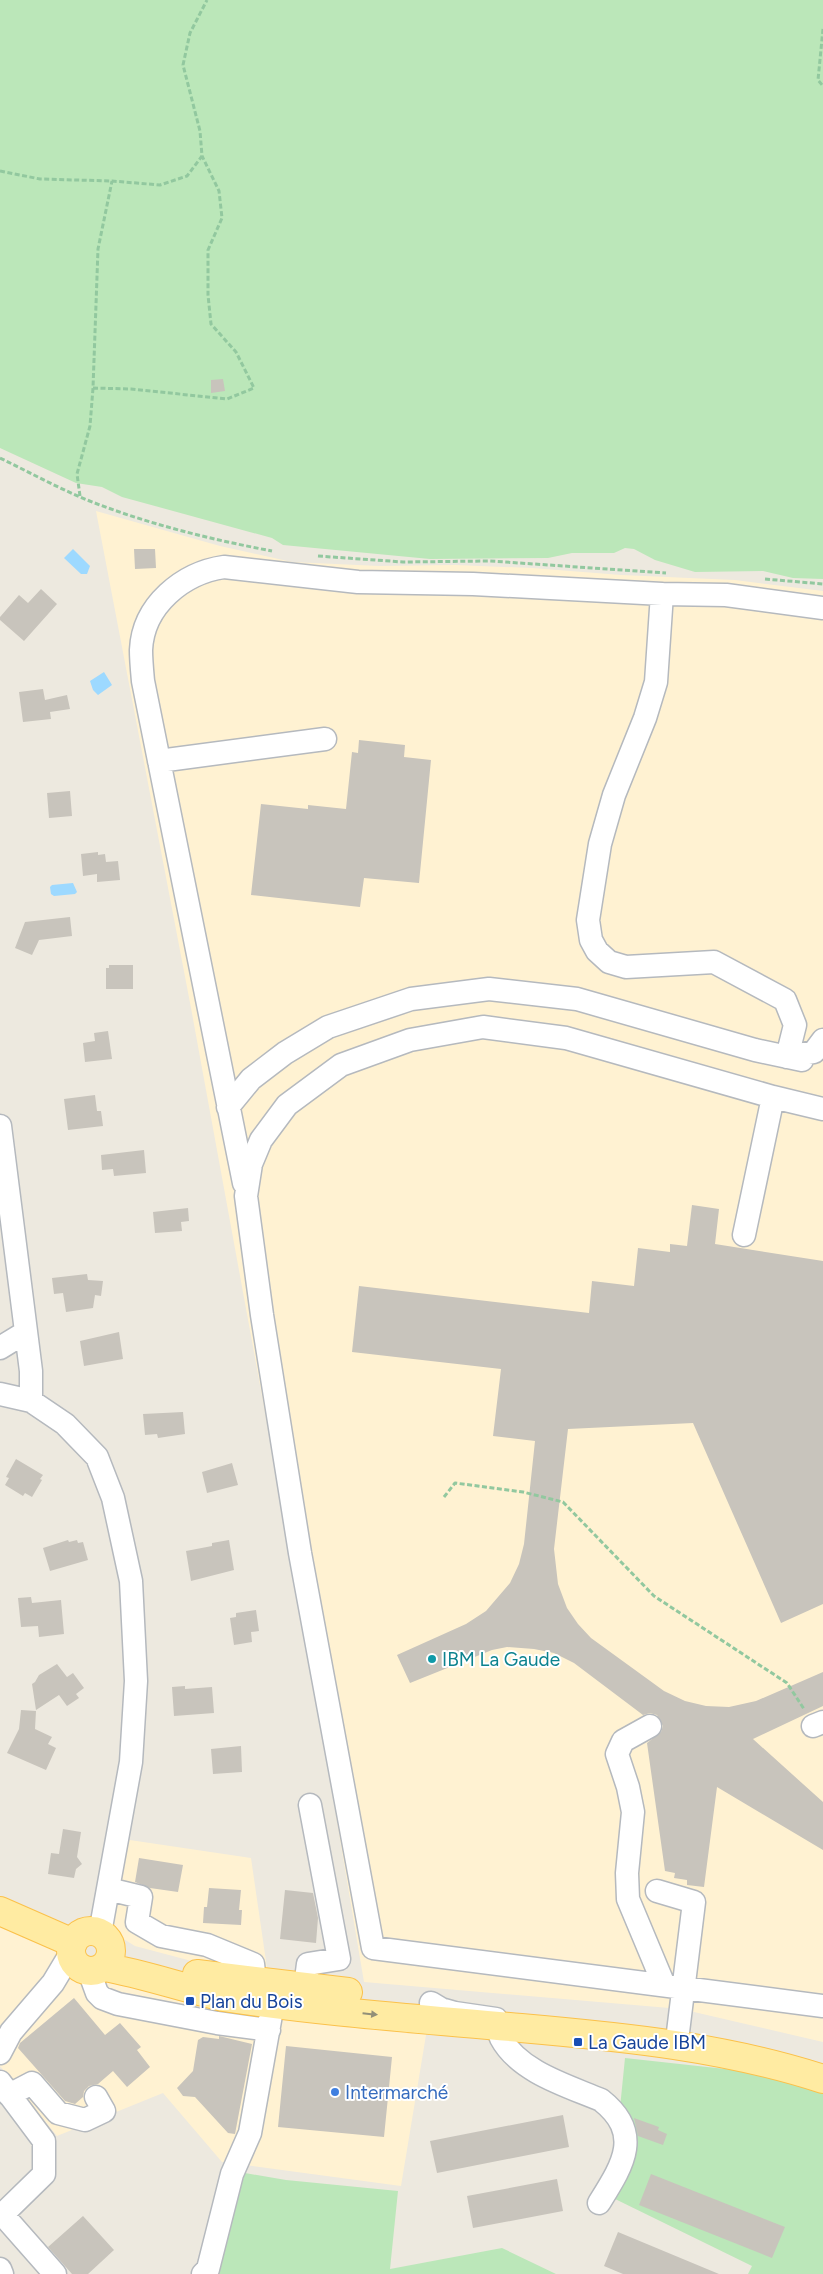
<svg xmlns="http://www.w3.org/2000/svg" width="823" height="2274" viewBox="0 0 823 2274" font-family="Figtree,sans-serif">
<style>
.commercial{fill:#fff2d2}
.green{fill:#bbe7b9}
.water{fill:#9dd9ff}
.building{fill:#c8c4bc}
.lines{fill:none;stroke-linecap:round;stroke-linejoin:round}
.minor-casing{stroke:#b5b9be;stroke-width:25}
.major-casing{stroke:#fbc14a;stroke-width:30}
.path{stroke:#92c89f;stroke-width:3;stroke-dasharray:5 2.5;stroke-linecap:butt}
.minor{stroke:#fff;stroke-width:22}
.major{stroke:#ffeba2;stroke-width:28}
.oneway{fill:#928f78}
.culture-dot{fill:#0f9aa8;stroke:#fff;stroke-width:2}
.transit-dot{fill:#1a4fb4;stroke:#fff;stroke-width:2}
.shop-dot{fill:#3f7fe0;stroke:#fff;stroke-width:2}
.labels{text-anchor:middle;stroke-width:4;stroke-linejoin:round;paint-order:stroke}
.culture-label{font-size:19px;fill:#0d838f;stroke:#fff;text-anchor:start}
.transit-label{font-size:19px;fill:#164399;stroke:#fff;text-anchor:start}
.shop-label{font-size:19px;fill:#366cbe;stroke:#fff;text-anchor:start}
</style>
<rect width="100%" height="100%" fill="#ede9df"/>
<path class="commercial" d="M96,511L220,546L292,562L379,566L455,565L532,568L621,575L735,580L823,591V2042L681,2009L364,1982L320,1721L313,1651L296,1582L191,1008Z
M123,1839L251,1858L267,1968L233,1972L135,1946L112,1932Z
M0,1923L51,1945L227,2007L428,2023L401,2186L222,2162L163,2093L57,2136L0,2066Z"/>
<path class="green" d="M0,0H823V579L793,578L763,571L695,572L655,560L634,549L625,548L614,553H572L548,558L430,559L283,545L272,538L122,497L102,487L76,483L0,448Z
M625,2058L770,2074L823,2093V2274H748L752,2266L611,2197Z
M245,2173L286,2180L398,2191L390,2269L502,2248L556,2274H210Z"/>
<path class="water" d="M73,549L90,566L87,574H81L64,558Z
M104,672L112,685L98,695L93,690L90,681Z
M73,883L77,892L75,894L54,896L51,894L50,887L52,885Z"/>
<path class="building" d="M223,379L225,391L211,393V380Z
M134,549H155L156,568L135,569Z
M41,589L57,604L24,641L0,620V617L19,595L28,603Z
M43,689L45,700L67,695L70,709L50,712L51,719L23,722L19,692Z
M359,740L405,745L404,757L431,760L419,883L364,878L360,907L251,895L261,804L308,809V805L346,809L352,752L358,753Z
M70,791L72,816L49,818L47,793Z
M98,852V855L105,854L106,862L118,861L120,880L97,882V874L83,876L81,854Z
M70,917L72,936L39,940L32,955L15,948L25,922Z
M109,965H133V989H106V968H109Z
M108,1031L112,1059L85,1062L83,1043L95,1041L94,1033Z
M95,1095L97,1111H101L103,1126L68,1130L64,1099Z
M144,1150L146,1173L114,1176L113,1169L102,1170L101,1155Z
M692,1205L719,1209L715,1244L823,1261V1604L781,1623L693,1423L568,1429L554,1549L558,1584L567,1608L578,1624L591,1638L664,1691L685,1701L706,1706L729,1707L756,1701L823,1672V1706L753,1739L823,1802V1850L717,1787L704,1887L687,1885V1880L674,1878L675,1873L665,1871L647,1743L661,1732L663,1726L657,1715L650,1713L643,1715L574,1663L554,1653L534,1649L507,1647L492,1650L410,1683L397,1655L466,1624L486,1611L510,1583L519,1564L524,1544L535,1441L493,1436L501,1369L352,1352L359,1286L589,1313L592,1281L634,1286L638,1248L670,1252V1244L687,1246Z
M188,1208L189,1221L181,1222L182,1231L155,1233L153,1212Z
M87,1274L88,1280L103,1281L101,1296L95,1295L93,1308L66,1312L63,1293L54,1294L52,1278Z
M119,1332L123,1359L84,1366L80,1341Z
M183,1412L185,1434L158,1438L157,1434L145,1435L143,1414Z
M16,1459L43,1475L40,1479L42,1480L32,1497L25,1493L23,1496L5,1485L9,1478L6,1477Z
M232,1463L238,1485L207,1493L202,1472Z
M68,1540L69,1542L77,1540L78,1543L83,1542L88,1560L50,1571L43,1548Z
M229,1540L234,1570L191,1581L186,1551L212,1546V1543Z
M31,1597L32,1603L61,1600L64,1634L39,1637L38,1626L21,1627L18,1598Z
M256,1610L259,1631L251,1632L252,1642L234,1645L230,1618L236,1617V1613Z
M57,1664L67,1677L73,1673L84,1688L76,1694L79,1698L67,1706L59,1695L36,1710L32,1684L35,1682L39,1675Z
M185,1686V1689L212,1687L214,1713L174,1716L172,1687Z
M21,1710L36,1711L35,1729L52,1737L48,1744L56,1748L46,1770L7,1753L19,1729Z
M241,1746L242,1772L213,1774L211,1749Z
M63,1829L81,1832L77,1857L82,1864L76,1869L74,1878L48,1874L51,1853L59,1854Z
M139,1858L183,1865L178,1892L150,1888L135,1882Z
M209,1888L241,1890L239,1910H242L241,1925L203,1923L204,1907H207Z
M285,1890L313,1893L318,1918L316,1943L280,1939Z
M74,1998L105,2035L120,2023L141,2047L137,2050L150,2067L127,2087L113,2071L98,2084L89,2086L84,2091L83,2097L75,2104L65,2101L18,2048L20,2043Z
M219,2036L252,2044L235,2134L228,2133L195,2097L183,2096L177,2088L193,2071L198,2040L203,2037L219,2039Z
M286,2046L392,2057L384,2137L278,2127Z
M563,2115L569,2147L437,2173L430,2141Z
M634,2118L659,2127L658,2130L667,2134L663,2145L638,2136Z
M651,2174L785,2227L772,2258L639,2205Z
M557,2179L563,2211L473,2228L467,2196Z
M83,2216L114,2250L88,2274H72L48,2247Z
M618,2232L719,2274H623L604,2266Z"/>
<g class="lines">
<defs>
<path id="minor" d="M662,594L656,682L645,718L614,795L600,844L588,920L591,940L597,951L609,962L626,967L714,962L785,1000L795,1025L787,1057L814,1052L823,1040
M159,761L325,739
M228,1107L251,1079L285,1053L328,1027L411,999L489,989L577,999L755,1050L802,1060
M823,1109L773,1097L566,1038L483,1027L410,1040L341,1065L287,1105L261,1140L251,1164L246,1196L262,1315L300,1553L373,1948L823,2006
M0,1126L31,1371V1401
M244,1183L143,681C142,670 141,660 141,650C143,605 183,573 224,567L358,582L473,584L662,594L726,595L823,608
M744,1235L773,1097
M0,1348L26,1332
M0,1394L31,1401L65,1424L97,1457L113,1498L131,1581L136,1681L131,1762L100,1933
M650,1726L623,1741L617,1754L628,1787L633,1812L627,1873L628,1899L664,1985
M813,1726L823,1722
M108,1889L141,1897L137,1922L161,1936L207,1945L253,1964L255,1981L271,1992L274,1998L250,2133L232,2174L208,2269L203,2274
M657,1891L694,1902L678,2032
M89,1971L97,1993L102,1998L118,2004L217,2023L269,2030
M305,1987L308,1964L339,1959L310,1805
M431,2003L441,2009L455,2013L496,2019C499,2026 498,2032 501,2038C519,2072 568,2086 601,2100C644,2134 622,2166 599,2203
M0,2053L11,2032L53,1983L71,1953
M0,2082L44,2141V2174L0,2217
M9,2095L32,2083L58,2113L85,2120L104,2111L96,2097
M3,2215L55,2274
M0,2269L2,2274"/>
<path id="major" d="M0,1911L73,1943
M71 1951a20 20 0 1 1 40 0a20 20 0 1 1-40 0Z
M104,1967C144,1974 183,1988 223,1997C321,2012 422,2019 521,2028C623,2037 725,2047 823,2079
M197,1974L348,1992"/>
</defs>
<use href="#minor" class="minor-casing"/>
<use href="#major" class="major-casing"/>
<path class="path" d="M823,29L818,80L823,86
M0,171L40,179L112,181L160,185L187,176L202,156L200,131L183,65L190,33L207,0
M93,388L131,389L227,399L254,388L236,352L211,324L208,295V250L222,218L219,191L202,156
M0,458C33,474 65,492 100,505C156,526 214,540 272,551
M80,496L77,474L90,426L93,388L98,249L112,181
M318,556L403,562L490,561L666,573
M765,579L823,584
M444,1497L455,1483L523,1492L563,1502L654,1596L787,1683L804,1709"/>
<use href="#minor" class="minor"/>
<use href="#major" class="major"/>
</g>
<defs><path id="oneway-solid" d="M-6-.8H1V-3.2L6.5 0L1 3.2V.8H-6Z" transform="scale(1.25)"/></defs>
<use class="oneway" href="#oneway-solid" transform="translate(370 2014) rotate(6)"/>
<circle class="culture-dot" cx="432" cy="1659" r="5"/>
<g class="transit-dot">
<rect x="185" y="1996" width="10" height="10" rx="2.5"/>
<rect x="573" y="2037" width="10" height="10" rx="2.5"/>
</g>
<circle class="shop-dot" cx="335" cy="2092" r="5"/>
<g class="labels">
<g class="culture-label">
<text x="442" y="1666">IBM La Gaude</text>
</g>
<g class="transit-label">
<text x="200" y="2008">Plan du Bois</text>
<text x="588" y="2049">La Gaude IBM</text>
</g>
<g class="shop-label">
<text x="345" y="2099">Intermarché</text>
</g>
</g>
</svg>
